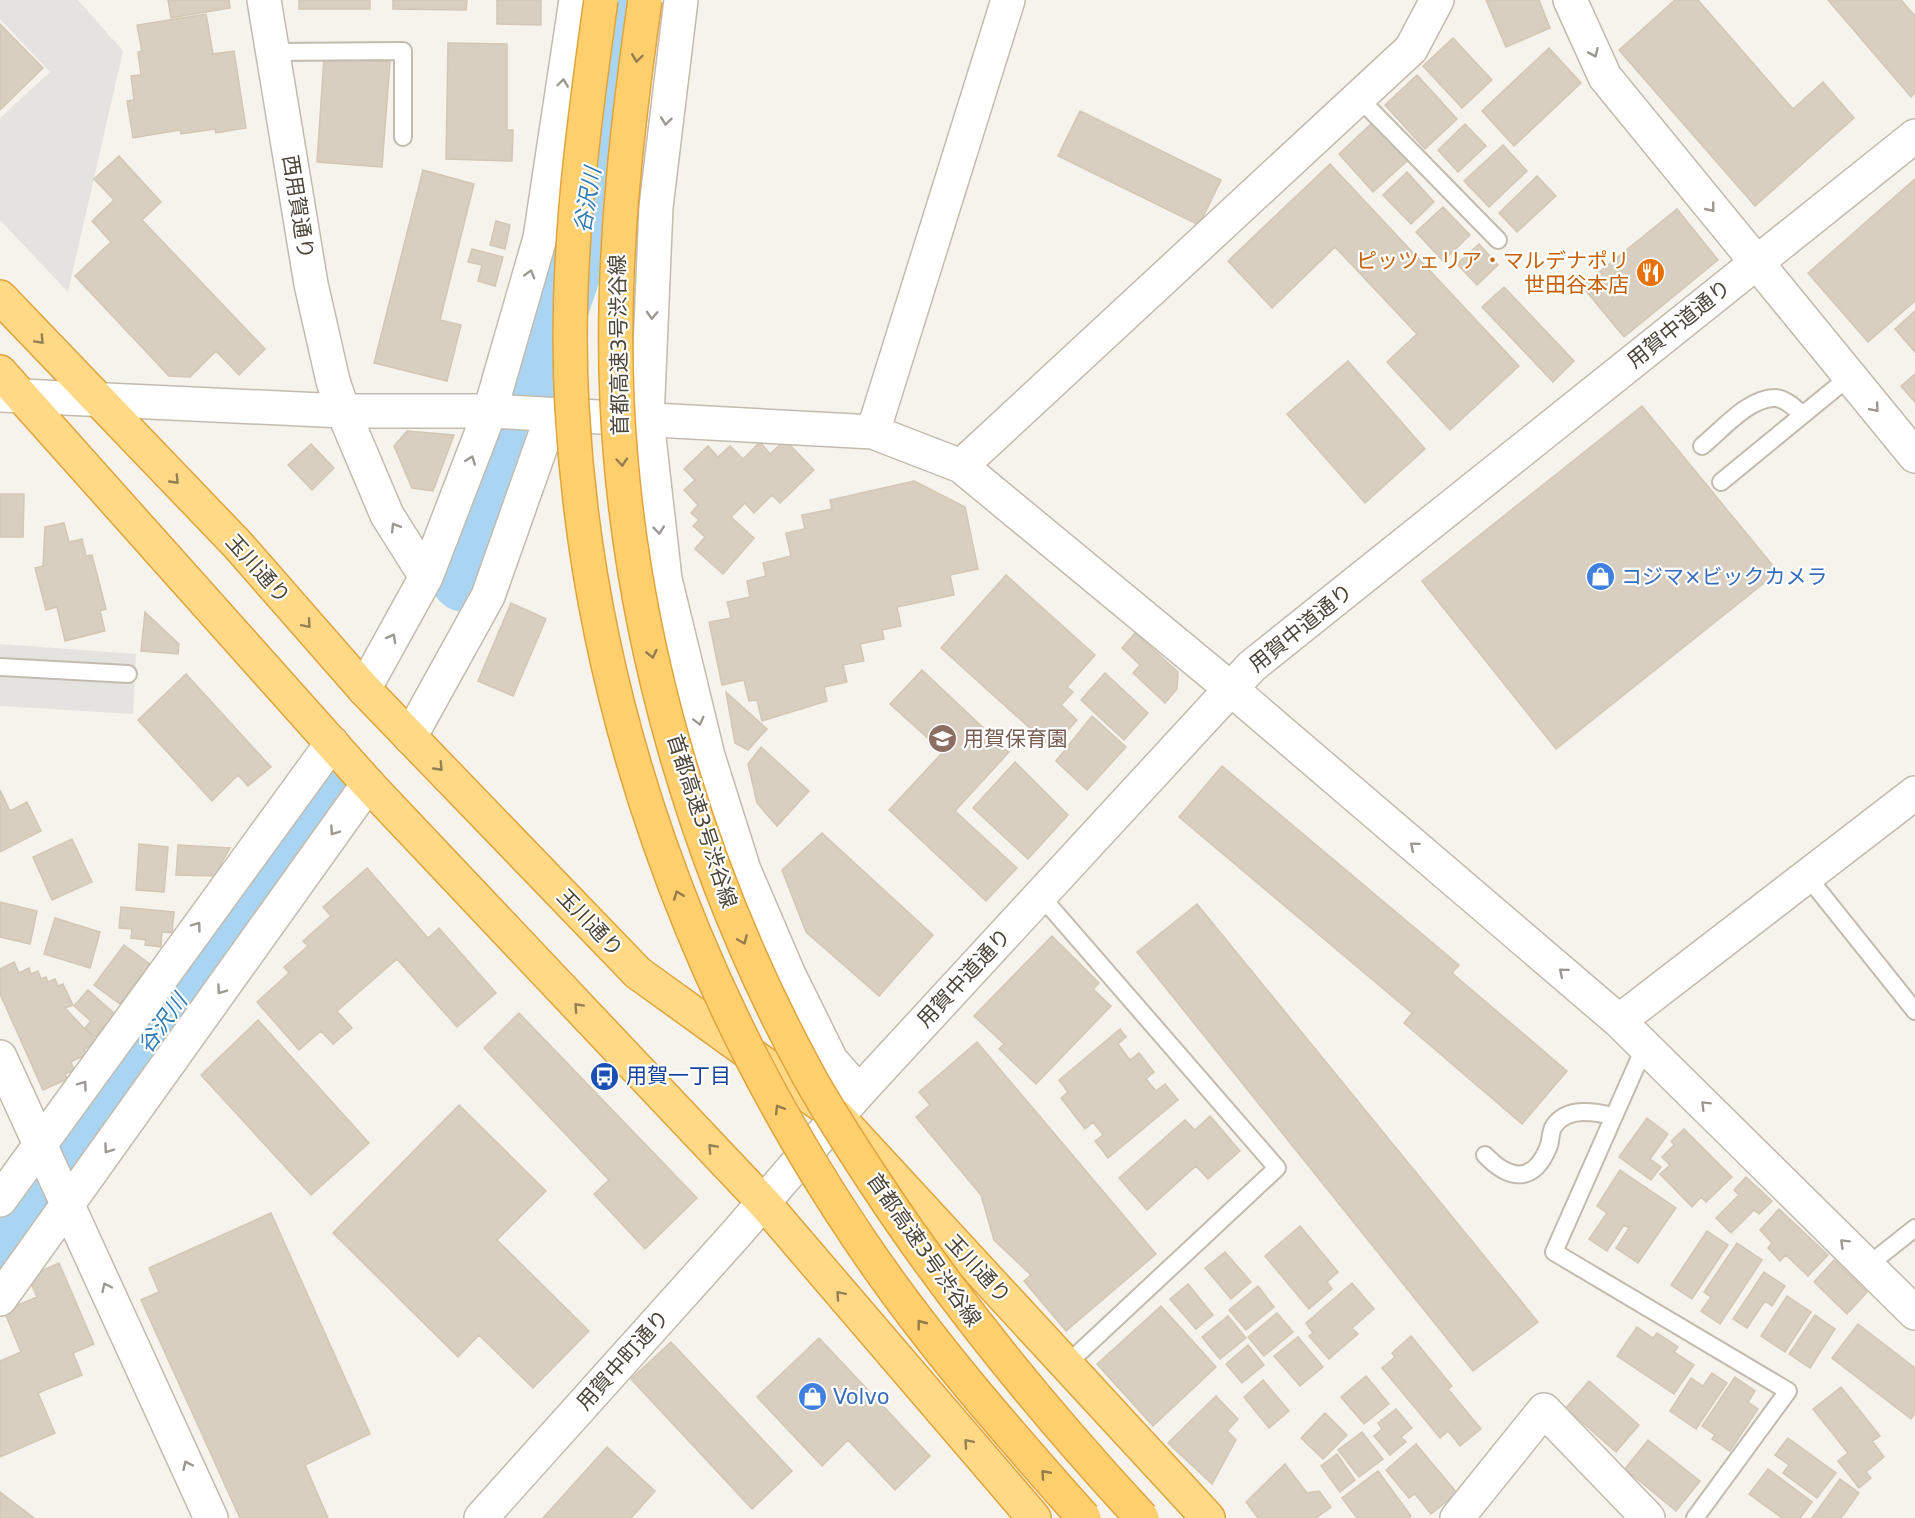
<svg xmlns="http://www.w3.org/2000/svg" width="1915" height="1518" viewBox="0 0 1915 1518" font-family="'DejaVu Sans','Noto Sans JP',sans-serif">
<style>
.parking{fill:#e5e3e0}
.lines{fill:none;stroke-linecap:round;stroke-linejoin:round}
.river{stroke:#a9d4f2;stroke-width:63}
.building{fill:#d8cfc1;stroke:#d3c7b4;stroke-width:1.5}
.service-casing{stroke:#c2bbae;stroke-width:20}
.minor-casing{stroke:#c2bbae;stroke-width:36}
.tertiary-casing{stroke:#c2bbae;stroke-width:36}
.trunk-casing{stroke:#e0a43c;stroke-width:36}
.service{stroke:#fff;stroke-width:16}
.minor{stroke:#fff;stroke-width:33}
.tertiary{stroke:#fff;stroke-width:33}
.trunk{stroke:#ffd985;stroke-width:33}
.motorway-bridge-casing{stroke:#e0a43c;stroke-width:36;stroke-linecap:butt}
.motorway-bridge{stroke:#ffcf6e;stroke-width:33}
.oneway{stroke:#9c9892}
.oneway2{stroke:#937c4e}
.oneway3{stroke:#938057}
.labels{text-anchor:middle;stroke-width:4.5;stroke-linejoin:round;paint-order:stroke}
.street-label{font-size:21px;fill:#4b4439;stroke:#fff}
.food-label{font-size:21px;fill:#c56008;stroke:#fff;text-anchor:end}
.shop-label{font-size:21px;fill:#366cbe;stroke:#fff;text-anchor:start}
.education-label{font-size:21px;fill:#785e54;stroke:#fff;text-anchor:start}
.transit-label{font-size:21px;fill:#164399;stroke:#fff;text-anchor:start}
.water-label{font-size:22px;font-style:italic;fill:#2e7ab2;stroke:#fff}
</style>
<rect width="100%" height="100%" fill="#f6f3ec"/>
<path class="parking" d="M0,0H78L123,51L68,292L0,220V118L50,72L0,19Z
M0,644L136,654L133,714L0,706Z"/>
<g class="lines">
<path class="river" d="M528,394L581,238L622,0
M463,580L512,443
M0,1249L324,797"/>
</g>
<path class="building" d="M168,0H229L230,8L171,18Z
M299,0H370V9H299Z
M393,0H467L466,10L393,9Z
M497,0H541V25L497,24Z
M1486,0H1539L1550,28L1506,47Z
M1675,0H1698L1793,109L1823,82L1854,118L1755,206L1619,50Z
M1828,0H1901L1915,16V93L1911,97Z
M206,14L213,54L234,51L246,128L216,133L215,129L181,134L180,130L133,138L127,101L134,100L131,76L141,75L138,52L142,51L137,25Z
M0,24L43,68L0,110Z
M1453,38L1492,80L1462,108L1423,66Z
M448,43L507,44V130H513L512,161L446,159Z
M1549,48L1581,83L1514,146L1482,111Z
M324,58L390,62L382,167L317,162Z
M1417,75L1457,119L1425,149L1385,105Z
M1080,111L1221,180L1199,225L1058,156Z
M1372,123L1407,161L1373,192L1339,154Z
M1465,124L1486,146L1458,172L1438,150Z
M1503,145L1527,171L1489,207L1464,181Z
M119,156L161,202L142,220L265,349L239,375L216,351L190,377L169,376L75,276L111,242L92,221L114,200L94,179Z
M1330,164L1519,366L1450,430L1387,362L1417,334L1335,247L1272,308L1228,261Z
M423,170L474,184L440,320L461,325L447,381L374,363Z
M1407,172L1434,202L1411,224L1383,195Z
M1537,176L1556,196L1517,232L1499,213Z
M1915,179V301L1868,342L1808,273Z
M1443,207L1470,235L1443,261L1416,232Z
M1677,209L1718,260L1624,337L1582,286Z
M496,221L510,225L505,249L490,245Z
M1479,244L1498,265L1477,285L1457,264Z
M472,249L503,257L495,286L478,281L482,265L468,262Z
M1504,287L1574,361L1553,382L1482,307Z
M1915,311V352L1895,329Z
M1348,361L1425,449L1365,503L1287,414Z
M1915,374V402L1901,386Z
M1642,406L1778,572L1556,749L1422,581Z
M407,431L454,435L433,491L412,488L394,446Z
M785,440L814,470L780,503L772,495L754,513L745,503L731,517L754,538L723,574L695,549L705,537L693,526L699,520L691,513L698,505L684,490L695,480L684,469L708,446L718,457L730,446L743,459L760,442L770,454Z
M311,444L334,468L312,490L288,465Z
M914,481L965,507L978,569L950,575L954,595L897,607L901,626L882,630L884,639L860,644L864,661L843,665L847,682L824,687L827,701L762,721L757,700L749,701L744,680L722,685L709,622L731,618L727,602L750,597L747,581L766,576L763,563L791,556L786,533L805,529L802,515L832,509L830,500Z
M0,494H24L23,537H0Z
M64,523L69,542L82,539L86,556L92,555L106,609L100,611L105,631L65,641L57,607L46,610L35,568L43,566L45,527Z
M1006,575L1095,655L1067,687L1073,692L1061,705L1077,720L1052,748L941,648Z
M511,603L546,619L513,696L478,681Z
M145,612L179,644L178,654L141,651Z
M1135,633L1178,672L1177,689L1165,703L1133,673L1140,665L1122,648Z
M922,670L1009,752L955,811L1017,868L986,901L889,810L943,752L890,704Z
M1105,673L1148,713L1124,740L1081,700Z
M186,674L271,767L248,786L238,775L212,801L138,720Z
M726,692L767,729L748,750L735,743Z
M1092,716L1126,747L1087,790L1056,761Z
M761,747L809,791L777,826L757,803L748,764Z
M1015,762L1068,815L1028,859L973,808Z
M1222,766L1459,965L1452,973L1567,1071L1522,1124L1404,1023L1412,1013L1179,817Z
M0,790L10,811L27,802L41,831L0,852Z
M822,833L933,935L879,996L806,932L782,870Z
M72,839L92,882L52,900L33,857Z
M139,844L168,847L164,892L136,890Z
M178,845L230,848L214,876L176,875Z
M367,868L428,938L439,928L496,993L457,1027L397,959L337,1011L352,1028L333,1044L321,1031L299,1050L257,1002L289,973L284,967L308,946L303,941L331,916L323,907Z
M0,902L37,911L30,944L0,937Z
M1197,904L1538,1322L1473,1371L1137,952Z
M121,907L174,912L172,933L162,932L161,947L145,945L146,940L131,938L132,929L119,928Z
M55,918L100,932L90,968L44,954Z
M1052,936L1099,983L1093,989L1111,1006L1036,1084L999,1049L1004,1044L974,1016Z
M124,945L150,964L120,1004L94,985Z
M14,962L19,973L29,968L31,974L38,971L41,979L46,977L48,982L55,979L58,986L63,984L73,1005L65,1008L98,1043L84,1049L87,1054L71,1062L74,1070L65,1074L67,1079L43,1090L0,994V969Z
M88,990L115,1014L95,1037L85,1028L91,1021L74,1006Z
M519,1013L697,1198L645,1249L594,1194L609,1180L484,1048Z
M258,1020L369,1143L311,1195L201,1075Z
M1120,1029L1126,1037L1118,1044L1130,1060L1139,1053L1154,1072L1146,1079L1156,1091L1165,1084L1178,1100L1108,1158L1095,1141L1103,1135L1093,1122L1085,1129L1061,1098L1068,1092L1059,1080Z
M977,1042L1156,1254L1066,1331L1024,1281L1031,1275L994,1240L981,1195L916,1117L930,1105L919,1092Z
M459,1105L546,1191L497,1240L589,1331L533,1388L479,1335L458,1357L333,1233Z
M1210,1116L1240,1151L1208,1179L1196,1166L1147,1210L1119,1178L1185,1120L1195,1130Z
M1647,1118L1668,1134L1650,1159L1661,1167L1651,1180L1619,1157Z
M1684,1129L1732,1177L1706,1202L1701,1197L1692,1207L1660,1174L1670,1165L1662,1157L1674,1145L1671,1141Z
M1620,1170L1676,1208L1638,1263L1616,1248L1629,1228L1624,1225L1607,1251L1589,1239L1607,1213L1597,1206Z
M1746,1177L1772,1201L1759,1214L1754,1210L1731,1233L1716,1218L1739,1195L1734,1190Z
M1779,1209L1828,1255L1808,1276L1786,1255L1780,1261L1768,1248L1772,1243L1760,1230Z
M271,1213L370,1434L305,1465L328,1518H240L141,1300L159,1292L149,1268Z
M1300,1226L1338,1272L1327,1282L1332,1289L1309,1309L1265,1256Z
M1707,1231L1728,1245L1692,1299L1671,1285Z
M1737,1243L1762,1260L1720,1324L1701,1311L1711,1297L1704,1292Z
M1225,1252L1251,1282L1231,1299L1205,1268Z
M1834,1260L1867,1292L1847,1314L1814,1282Z
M59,1263L94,1344L73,1353L82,1375L38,1393L55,1433L0,1457V1361L21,1352L4,1311L37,1297L28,1277Z
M1764,1272L1785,1286L1772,1306L1765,1301L1747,1328L1733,1319Z
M1352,1283L1374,1309L1352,1328L1358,1334L1329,1359L1309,1336L1313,1333L1306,1323Z
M1188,1284L1213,1315L1196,1329L1170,1299Z
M1258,1286L1274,1307L1246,1330L1229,1310Z
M1787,1296L1811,1312L1785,1352L1761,1336Z
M1161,1306L1216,1367L1153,1426L1097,1364Z
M1277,1313L1293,1332L1264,1356L1248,1337Z
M1815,1315L1835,1329L1810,1368L1789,1354Z
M1228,1316L1246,1338L1220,1359L1202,1337Z
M1858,1324L1915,1368V1413L1911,1419L1832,1358Z
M1637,1327L1653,1338L1657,1333L1678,1347L1674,1352L1694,1365L1674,1394L1617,1356Z
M1411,1336L1452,1386L1448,1389L1481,1429L1460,1446L1448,1431L1440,1438L1382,1368L1395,1357L1392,1353Z
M1298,1337L1323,1367L1300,1386L1274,1356Z
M819,1338L930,1456L895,1490L848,1440L822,1466L757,1397Z
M671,1342L792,1471L752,1509L631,1379Z
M1248,1345L1264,1365L1242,1383L1226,1364Z
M1712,1373L1727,1383L1696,1429L1670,1411L1691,1378L1703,1386Z
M1366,1376L1389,1404L1364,1424L1341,1397Z
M1735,1377L1755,1391L1748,1402L1758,1409L1730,1451L1712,1439L1715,1435L1702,1426Z
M1263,1380L1289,1411L1269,1428L1244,1397Z
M1589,1381L1639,1425L1616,1452L1566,1408Z
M1841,1387L1880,1436L1872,1441L1884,1457L1866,1472L1871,1478L1859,1488L1838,1461L1848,1453L1813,1409Z
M1216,1396L1238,1419L1227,1431L1236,1440L1212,1484L1168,1443Z
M1396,1409L1412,1428L1401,1437L1406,1442L1390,1455L1374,1436L1382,1429L1378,1423Z
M1325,1413L1347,1435L1323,1459L1301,1438Z
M1362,1432L1383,1459L1359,1477L1338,1450Z
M1788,1438L1836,1473L1817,1498L1783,1473L1789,1465L1775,1455Z
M1648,1440L1700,1481L1676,1511L1625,1469Z
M1416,1444L1457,1493L1431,1514L1415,1494L1409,1498L1386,1470Z
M607,1447L655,1491L631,1518H543Z
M1337,1454L1355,1480L1340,1492L1321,1466Z
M1285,1464L1307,1493L1319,1491L1331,1507L1316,1518H1258L1246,1502Z
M1768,1469L1812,1502L1800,1518H1782L1749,1494Z
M1378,1471L1411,1516L1409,1518H1357L1342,1498Z
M1840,1479L1859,1493L1841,1518H1812Z
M0,1492L34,1518H0Z"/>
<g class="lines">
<defs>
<path id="service" d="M273,52L403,51V137
M1359,98L1498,240
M1702,446C1722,430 1748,398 1775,398C1785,398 1796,409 1803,415
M1721,482L1849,377
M0,667L128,674
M1807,876L1915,1011
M1040,895L1277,1168L1066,1365
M1645,1046L1554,1252L1788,1391L1695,1518
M1485,1155C1509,1180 1533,1184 1548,1148C1551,1142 1550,1131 1554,1126C1567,1106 1596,1112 1614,1116
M1867,1266L1915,1228"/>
<path id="minor" d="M681,0L656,207L647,420L665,579L708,756L744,870L789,975L831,1060L859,1092
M1570,0L1605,77L1915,456
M0,395L343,411H490L873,432L961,466L1231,689L1619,1021L1915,1313
M343,411L387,515L426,577
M873,432L1008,0
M961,466L1411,49L1437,0
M364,689L426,577L490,411L540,238L576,0
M410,737L488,596L552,415
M1619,1021L1915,793
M0,1057L211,1518
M0,1200L332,743
M0,1299L368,784
M1457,1518L1544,1410L1648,1518"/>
<path id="tertiary" d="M264,0L311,284L333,381L343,411
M481,1518L736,1234L859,1092L1252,666L1915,136"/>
<path id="trunk" d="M0,297L237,544L364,689L638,973L838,1117L1208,1518
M0,372L368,784L764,1203L1034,1518"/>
</defs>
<use href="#service" class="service-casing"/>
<use href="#minor" class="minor-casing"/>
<use href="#tertiary" class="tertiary-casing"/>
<use href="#trunk" class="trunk-casing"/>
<use href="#service" class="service"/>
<use href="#minor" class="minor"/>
<use href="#tertiary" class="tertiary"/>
<use href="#trunk" class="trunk"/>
<defs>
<path id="motorway-bridge" d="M601,0C582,135 564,270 572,407C588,704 693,993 859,1239C926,1339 1005,1429 1084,1518
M645,0C626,133 611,265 617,400C627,631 696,868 806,1071C826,1108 849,1143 872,1178C951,1299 1043,1411 1142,1518"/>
</defs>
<use href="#motorway-bridge" class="motorway-bridge-casing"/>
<use href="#motorway-bridge" class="motorway-bridge"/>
</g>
<defs><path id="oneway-chevron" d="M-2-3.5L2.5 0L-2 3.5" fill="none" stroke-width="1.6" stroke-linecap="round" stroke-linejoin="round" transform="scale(1.5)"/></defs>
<g class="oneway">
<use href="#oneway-chevron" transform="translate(1594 53) rotate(66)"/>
<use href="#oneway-chevron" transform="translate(563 83) rotate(-82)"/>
<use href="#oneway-chevron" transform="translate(666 121) rotate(97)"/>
<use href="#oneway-chevron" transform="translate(1711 208) rotate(51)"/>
<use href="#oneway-chevron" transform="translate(530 274) rotate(-74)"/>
<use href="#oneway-chevron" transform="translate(652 315) rotate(93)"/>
<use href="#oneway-chevron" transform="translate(1875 408) rotate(50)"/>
<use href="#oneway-chevron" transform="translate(471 460) rotate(-69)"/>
<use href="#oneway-chevron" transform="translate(395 527) rotate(-122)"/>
<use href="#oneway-chevron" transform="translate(659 530) rotate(84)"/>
<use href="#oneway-chevron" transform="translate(392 638) rotate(-61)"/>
<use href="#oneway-chevron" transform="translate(699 721) rotate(76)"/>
<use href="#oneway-chevron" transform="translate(334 831) rotate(125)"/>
<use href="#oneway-chevron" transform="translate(1414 846) rotate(-140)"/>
<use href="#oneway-chevron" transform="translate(197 926) rotate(-54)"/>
<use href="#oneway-chevron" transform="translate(1563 972) rotate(-140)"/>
<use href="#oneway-chevron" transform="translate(221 990) rotate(125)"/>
<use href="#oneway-chevron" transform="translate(83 1085) rotate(-54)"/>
<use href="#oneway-chevron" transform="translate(1705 1105) rotate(-135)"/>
<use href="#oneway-chevron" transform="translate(108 1149) rotate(125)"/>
<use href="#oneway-chevron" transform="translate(1844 1243) rotate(-135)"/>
<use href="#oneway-chevron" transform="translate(106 1287) rotate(-115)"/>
<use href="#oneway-chevron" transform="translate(187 1465) rotate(-115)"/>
</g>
<g class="oneway2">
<use href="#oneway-chevron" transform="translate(637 58) rotate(98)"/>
<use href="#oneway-chevron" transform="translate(622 462) rotate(85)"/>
<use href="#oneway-chevron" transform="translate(652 654) rotate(77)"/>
<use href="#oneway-chevron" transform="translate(678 895) rotate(-111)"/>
<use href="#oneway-chevron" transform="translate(743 940) rotate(67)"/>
<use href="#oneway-chevron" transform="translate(779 1109) rotate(-121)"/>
<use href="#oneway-chevron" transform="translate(921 1324) rotate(-127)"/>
<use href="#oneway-chevron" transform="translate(1045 1474) rotate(-132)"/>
</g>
<g class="oneway3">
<use href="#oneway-chevron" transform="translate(40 340) rotate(47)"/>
<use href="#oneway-chevron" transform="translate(175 480) rotate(46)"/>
<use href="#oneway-chevron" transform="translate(307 624) rotate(49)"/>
<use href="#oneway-chevron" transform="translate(439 767) rotate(46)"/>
<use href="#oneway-chevron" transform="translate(578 1007) rotate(-133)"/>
<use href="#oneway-chevron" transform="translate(712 1148) rotate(-133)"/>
<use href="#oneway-chevron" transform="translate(840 1295) rotate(-131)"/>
<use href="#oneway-chevron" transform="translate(968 1443) rotate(-131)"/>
</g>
<defs>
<symbol id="restaurant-disc" viewBox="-11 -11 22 22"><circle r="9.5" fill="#e8710a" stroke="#fff"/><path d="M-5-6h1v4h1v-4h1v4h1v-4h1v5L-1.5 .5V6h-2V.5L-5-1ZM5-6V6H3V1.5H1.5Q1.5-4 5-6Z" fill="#fff"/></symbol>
<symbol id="shop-disc" viewBox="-11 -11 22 22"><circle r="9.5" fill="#3f7fe0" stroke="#fff"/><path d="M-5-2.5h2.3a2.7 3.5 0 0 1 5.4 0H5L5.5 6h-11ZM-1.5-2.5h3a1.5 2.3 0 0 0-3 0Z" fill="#fff"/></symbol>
<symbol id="school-disc" viewBox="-11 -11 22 22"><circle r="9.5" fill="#8d6e63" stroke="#fff"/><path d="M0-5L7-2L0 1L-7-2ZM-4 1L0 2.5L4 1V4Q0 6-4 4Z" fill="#fff"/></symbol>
<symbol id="bus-disc" viewBox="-11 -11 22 22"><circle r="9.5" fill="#1a4fb4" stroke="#fff"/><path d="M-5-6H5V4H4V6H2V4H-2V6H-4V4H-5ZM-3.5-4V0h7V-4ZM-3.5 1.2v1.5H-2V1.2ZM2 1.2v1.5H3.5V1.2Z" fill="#fff"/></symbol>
</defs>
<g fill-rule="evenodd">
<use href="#restaurant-disc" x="1634" y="256" width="33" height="33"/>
<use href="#shop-disc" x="1584" y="560" width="33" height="33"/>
<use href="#school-disc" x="926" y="722" width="33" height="33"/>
<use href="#bus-disc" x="588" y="1060" width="33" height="33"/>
<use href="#shop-disc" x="796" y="1380" width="33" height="33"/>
</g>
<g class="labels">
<g class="street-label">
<text transform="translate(298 207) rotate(81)" y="7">西用賀通り</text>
<text transform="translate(1679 324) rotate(-39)" y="7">用賀中道通り</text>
<text transform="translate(619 345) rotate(-91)" y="7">首都高速3号渋谷線</text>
<text transform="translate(258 569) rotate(48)" y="7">玉川通り</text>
<text transform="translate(1301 628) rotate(-39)" y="7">用賀中道通り</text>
<text transform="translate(702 821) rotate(72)" y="7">首都高速3号渋谷線</text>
<text transform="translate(590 923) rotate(46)" y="7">玉川通り</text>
<text transform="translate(964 978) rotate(-47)" y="7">用賀中道通り</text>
<text transform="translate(924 1250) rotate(55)" y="7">首都高速3号渋谷線</text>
<text transform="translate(978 1269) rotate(47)" y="7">玉川通り</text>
<text transform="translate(623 1360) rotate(-48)" y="7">用賀中町通り</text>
</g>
<g class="food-label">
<text x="1629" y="268">ピッツェリア・マルデナポリ<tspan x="1629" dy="24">世田谷本店</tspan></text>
</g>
<g class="shop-label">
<text x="1621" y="584">コジマ×ビックカメラ</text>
<text x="833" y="1404">Volvo</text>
</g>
<g class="education-label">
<text x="963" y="746">用賀保育園</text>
</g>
<g class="transit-label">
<text x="626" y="1083">用賀一丁目</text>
</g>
<g class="water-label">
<text transform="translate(587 200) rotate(-80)" y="8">谷沢川</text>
<text transform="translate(162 1023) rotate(-54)" y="8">谷沢川</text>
</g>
</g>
</svg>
